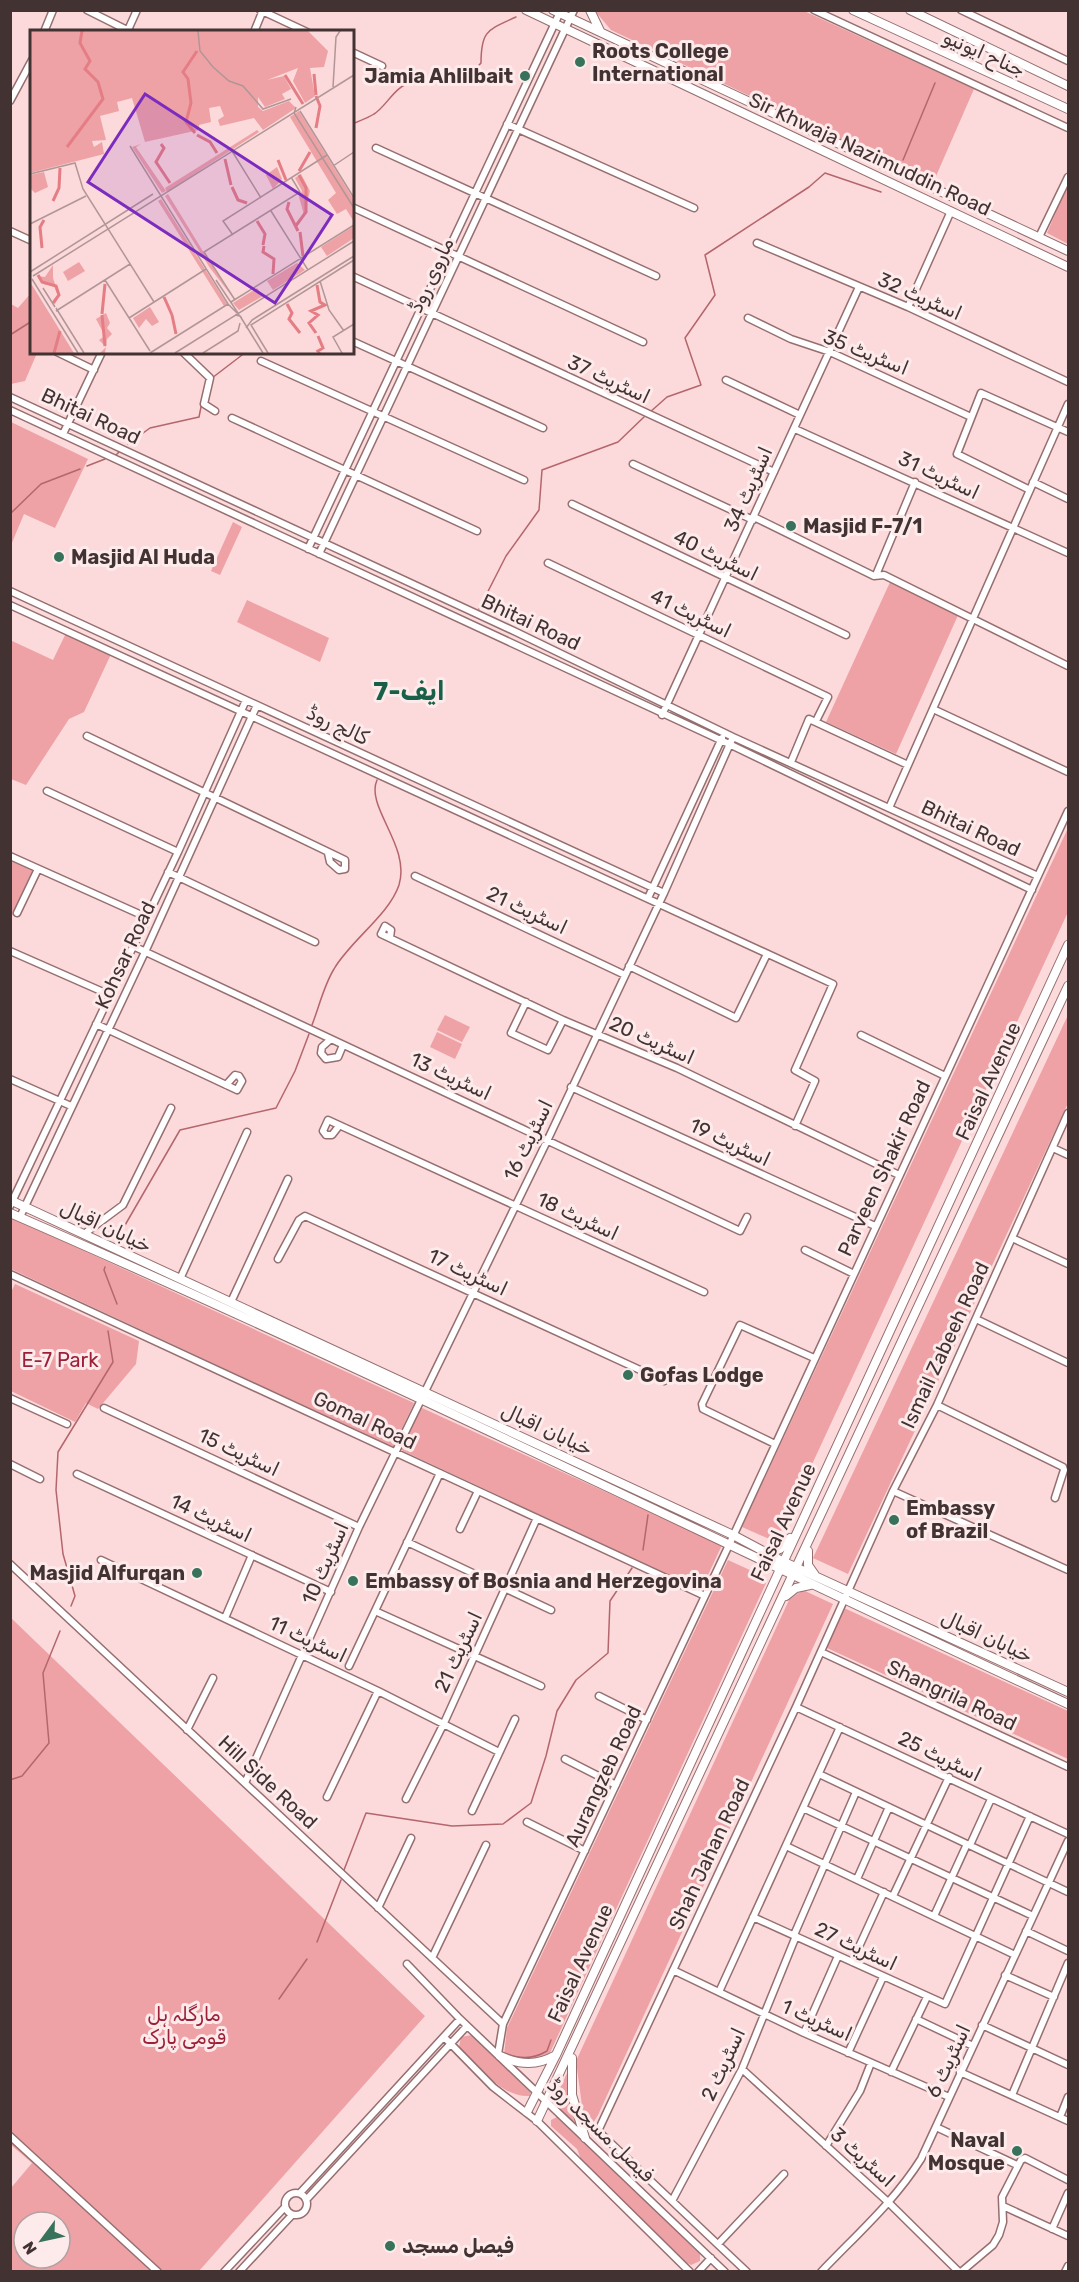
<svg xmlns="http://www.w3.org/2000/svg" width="1079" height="2282" viewBox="0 0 1079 2282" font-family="Rubik,Vazirmatn,sans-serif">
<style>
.green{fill:#eea2a6;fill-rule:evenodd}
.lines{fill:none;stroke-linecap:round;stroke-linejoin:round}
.stream{stroke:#b4666c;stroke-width:1.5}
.minor-casing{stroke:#956f70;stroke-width:9}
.major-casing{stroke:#956f70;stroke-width:10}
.minor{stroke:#fff;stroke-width:6}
.major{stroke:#fff;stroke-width:8}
.poi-dot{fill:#38725b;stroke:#fdebec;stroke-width:2}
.labels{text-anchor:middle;stroke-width:6;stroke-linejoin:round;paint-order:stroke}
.poi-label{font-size:20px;font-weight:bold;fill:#423232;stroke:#fdebec;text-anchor:start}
.street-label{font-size:20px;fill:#423232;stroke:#fdebec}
.park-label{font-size:20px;fill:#9c2038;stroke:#fdebec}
.district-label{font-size:26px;font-weight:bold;fill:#1a6048;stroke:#fdebec}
.inset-river{fill:none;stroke:#e57d85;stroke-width:3}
.inset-road{fill:none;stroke:#b29697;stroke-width:1.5}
.view{fill:#7b2cbf;fill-opacity:0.15;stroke:#7b2cbf;stroke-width:3}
.inset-edge{fill:none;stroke:#423232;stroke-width:3}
</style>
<rect width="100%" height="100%" fill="#fcd9da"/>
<path class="green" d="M595,11H804L974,89L933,183L611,30Z
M1068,184V244L1047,233Z
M31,293L32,352L37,353L25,381L11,384V304L18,308Z
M11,422L88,459L55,528L24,514L11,545Z
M233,522L242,527L220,575L211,571Z
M891,580L959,613L896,754L826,722Z
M247,600L329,638L320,662L237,622Z
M67,631L112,652L84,712L69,719L26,785L11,779L10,640L53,660Z
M1068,828V912L776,1542L742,1527Z
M11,856L38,869L17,913L11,916Z
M445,1015L470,1027L462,1042L437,1030Z
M1068,1015V1103L848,1574L813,1558Z
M437,1032L462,1044L455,1059L430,1047Z
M11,1217L414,1403L393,1447L11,1269Z
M15,1284L139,1341L136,1364L98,1409L86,1403L75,1422L11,1391L10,1294Z
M420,1407L722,1545L701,1590L399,1449Z
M728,1560L763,1576L766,1583L549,2055C532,2062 522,2061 504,2055L507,2028Z
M803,1590L833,1604L598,2115L592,2125L585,2128L576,2061L789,1600Z
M844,1608L1068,1711V1759L827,1648Z
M10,1617L425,2016L199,2271H11V2188L32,2163L10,2144ZM24,2222H60V2258H24Z
M472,2035L531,2091L530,2096C501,2098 478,2065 459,2047L461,2037Z
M569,2069L576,2125L553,2103Z
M557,2117L700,2252V2261L691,2265L683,2261L582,2162L577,2149L551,2126V2120Z"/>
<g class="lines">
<path class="stream" d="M352,124C359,121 368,118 374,114C387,106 395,85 413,82C446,77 451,97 481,63C481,30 488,30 516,17
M903,160L935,83
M10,335L32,321
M212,378L246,352
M649,413L667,397L701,385L685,338L715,295L705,255L809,187L825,173L881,192
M128,444L150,428L199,417L204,392
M116,455L119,452
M87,466L105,459
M10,514L41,484L80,469
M479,609L506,556L539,510L542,470L618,442L644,417
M312,1025C319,1007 324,985 334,969C350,941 389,915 399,885C411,846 365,807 377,780
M117,1239L180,1130L276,1108L295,1071L309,1034
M105,1267L104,1270L117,1304
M643,1550L648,1515
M71,1606L75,1596L63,1554L56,1490L58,1452L113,1362L108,1331
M10,1780L22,1776L49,1743L43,1673L60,1631
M344,1870L366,1813L452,1826L503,1824L531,1803L546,1756L557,1711L576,1680L608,1653L610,1601L632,1568
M317,1942L341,1880
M279,1999L307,1959
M502,2052C518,2059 532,2060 547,2051L551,2040"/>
<defs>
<path id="minor" d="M87,10L131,32
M260,10L307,32
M814,10L1068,128
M961,10L1068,61
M128,30L137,10
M44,32L53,10
M254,32L263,10
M352,52L382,66
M10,101L32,60
M507,124L694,208
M376,148L656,276
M352,207L643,342
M10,231L32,241
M1039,237L1068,177
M757,243L908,307L1068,382
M352,276L774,472
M908,307L951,211
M748,318L791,339L830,352L971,417
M352,341L543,428
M57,352L94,370
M183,352L210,378L204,404L215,411
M261,361L524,480
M726,380L800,415
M10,397L516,632L733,737L1038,876
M10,410L729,744L1032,890
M232,418L477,531
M795,429L1068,553
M63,434L102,352
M633,464L753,520
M1033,482L1068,499
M1030,490L957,454L981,393L1068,432
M572,504L846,635
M754,517L874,576L884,575L1068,666
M308,549L561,10
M319,554L574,10
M548,563L828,697L816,721
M876,575L915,482
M10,591L664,893
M10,605L833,984L795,1070L815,1081L795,1126
M933,709L1068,772
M662,715L859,287
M87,736L345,860V869L339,870L330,862L328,853
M791,762L809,719L908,765
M47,791L178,852
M889,808L1068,404
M10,856L146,917
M168,872L315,942
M415,876L625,975
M648,898L722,738
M17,913L38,869
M390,938L391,930L385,926L381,934L563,1020L677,1068L899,1175
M133,946L740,1231L747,1217
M10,951L110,995
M629,966L736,1018L767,954
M526,1002L511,1033L548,1050L563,1020
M96,1024L237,1090L242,1081L239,1076L235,1075L226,1085
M861,1035L945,1076
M331,1039L322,1047L321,1053L326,1059L338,1057L343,1045
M10,1079L71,1106
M571,1087L875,1226
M339,1126L332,1135H326L323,1131L328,1120L704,1292
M1053,1148L1068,1155
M10,1206L178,852L246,700
M20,1217L145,952L257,705
M84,1234L123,1205L171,1108
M1012,1238L1068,1264
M805,1250L854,1274
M278,1259L299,1220L305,1216L664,1381
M10,1274L705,1596
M180,1279L247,1132
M231,1302L288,1179
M976,1319L1068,1363
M10,1398L67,1424
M937,1405L1063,1467L1064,1470L1055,1498
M104,1408L359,1527
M775,1444L703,1409L702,1404L740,1325L814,1358
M10,1464L40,1479
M77,1474L331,1592
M893,1491L1068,1570
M460,1529L478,1491
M407,1542L551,1610
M101,1560L378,1691L499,1752
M10,1564L503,2024
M375,1611L541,1686
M225,1618L252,1555
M821,1652L1068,1767
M349,1666L440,1473
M599,1696L647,1720
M796,1707L1068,1834
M187,1730L213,1678
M565,1759L616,1785
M819,1774L1068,1892
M245,1783L359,1527L548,1139L664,893L733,737
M327,1797L378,1691
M406,1799L444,1723L537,1518
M803,1808L1033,1916
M472,1811L515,1719
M527,1822L585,1851
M970,1845L991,1799
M786,1846L1015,1955
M857,1879L889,1807
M893,1896L949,1777
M378,1908L411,1838
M934,1916L967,1844
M753,1917L945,2004L1030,1816
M1026,1931L1068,1951
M794,1935L856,1792
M432,1958L486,1845
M852,1962L884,1892
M407,1964L460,2019L725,2272
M673,1970L804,2033L949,2097
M1005,1975L1054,1997
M719,1992L840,1727
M916,2019L973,2046
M982,2025L1068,2065
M804,2033L838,1956
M444,2037L493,2087L537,2121L690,2272
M848,2053L883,1977
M498,2054L503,2024L729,1545L1068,811
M742,2069L888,2202L959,2272
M891,2072L927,1997
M960,2072L1068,2121
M1012,2095L1068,1963
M1060,2117L1068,2097
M936,2127L1017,2165
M10,2136L158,2272
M826,2146L860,2091L871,2063
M285 2204a11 11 0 1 1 22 0a11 11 0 1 1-22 0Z
M300,2193L460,2019
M306,2200L467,2026
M672,2201L742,2069L796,1936
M1003,2206L1068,2236
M1052,2229L1068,2193
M718,2244L784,2174
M224,2272L285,2207
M239,2272L292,2215
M698,2272L711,2258
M747,2272L598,2131L796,1707L893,1491L937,1405L1068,1113
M821,2272C855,2236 894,2202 921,2159L1068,1841
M961,2272L993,2245L999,2235L1003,2222L1002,2197L1021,2160L1025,2158L1068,2180
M1065,2272L1068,2266"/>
<path id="major" d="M526,10L1068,267
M553,10L1068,251
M590,10L600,31
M853,10L1068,109
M910,10L1068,86
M10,1200L733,1535L782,1561L1068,1692
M10,1213C367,1368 716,1541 1068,1704
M765,1551L780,1549L790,1538
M808,1551V1565L815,1575
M786,1596L796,1588L810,1585
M500,2056C520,2065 537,2066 556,2055
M572,2058V2095L585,2138
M527,2112L556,2055L1068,945
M537,2121L1068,986"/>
</defs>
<use href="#minor" class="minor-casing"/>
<use href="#major" class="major-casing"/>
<use href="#minor" class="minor"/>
<use href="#major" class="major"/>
</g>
<g class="poi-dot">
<circle cx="580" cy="62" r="6"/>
<circle cx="525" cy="76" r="6"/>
<circle cx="791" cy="526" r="6"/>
<circle cx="59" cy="557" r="6"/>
<circle cx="628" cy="1375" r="6"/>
<circle cx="894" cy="1520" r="6"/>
<circle cx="197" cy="1573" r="6"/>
<circle cx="353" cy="1581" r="6"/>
<circle cx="1017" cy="2151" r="6"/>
<circle cx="390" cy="2246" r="6"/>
</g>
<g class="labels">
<g class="poi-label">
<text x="592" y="58">Roots College<tspan x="592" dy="23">International</tspan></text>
<text x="513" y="83" text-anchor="end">Jamia Ahlilbait</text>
<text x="803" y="533">Masjid F-7/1</text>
<text x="71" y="564">Masjid Al Huda</text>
<text x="640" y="1382">Gofas Lodge</text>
<text x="906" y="1515">Embassy<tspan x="906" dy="23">of Brazil</tspan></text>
<text x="185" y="1580" text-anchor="end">Masjid Alfurqan</text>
<text x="365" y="1588">Embassy of Bosnia and Herzegovina</text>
<text x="1005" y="2147" text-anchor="end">Naval<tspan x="1005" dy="23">Mosque</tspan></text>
<text x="402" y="2253">فیصل مسجد</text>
</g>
<g class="street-label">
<text transform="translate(984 53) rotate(24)" y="7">جناح ایونیو</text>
<text transform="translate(870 154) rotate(25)" y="7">Sir Khwaja Nazimuddin Road</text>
<text transform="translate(431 275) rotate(-65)" y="7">ماروی روڈ</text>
<text transform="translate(920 296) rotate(24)" y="7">اسٹریٹ 32</text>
<text transform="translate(866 352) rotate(22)" y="7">اسٹریٹ 35</text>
<text transform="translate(609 379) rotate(25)" y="7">اسٹریٹ 37</text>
<text transform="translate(91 416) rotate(25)" y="7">Bhitai Road</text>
<text transform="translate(939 475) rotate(25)" y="7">اسٹریٹ 31</text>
<text transform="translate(748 489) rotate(-66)" y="7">اسٹریٹ 34</text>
<text transform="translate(716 555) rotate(26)" y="7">اسٹریٹ 40</text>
<text transform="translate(691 613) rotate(26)" y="7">اسٹریٹ 41</text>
<text transform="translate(531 622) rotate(25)" y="7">Bhitai Road</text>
<text transform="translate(338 725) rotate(25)" y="7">کالج روڈ</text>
<text transform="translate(971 828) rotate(25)" y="7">Bhitai Road</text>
<text transform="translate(527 910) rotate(25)" y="7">اسٹریٹ 21</text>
<text transform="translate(125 955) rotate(-65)" y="7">Kohsar Road</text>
<text transform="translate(652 1040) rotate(24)" y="7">اسٹریٹ 20</text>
<text transform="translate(451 1076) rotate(25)" y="7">اسٹریٹ 13</text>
<text transform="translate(988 1081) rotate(-65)" y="7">Faisal Avenue</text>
<text transform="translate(528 1140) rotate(-64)" y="7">اسٹریٹ 16</text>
<text transform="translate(730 1142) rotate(25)" y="7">اسٹریٹ 19</text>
<text transform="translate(884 1168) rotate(-65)" y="7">Parveen Shakir Road</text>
<text transform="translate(578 1216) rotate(25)" y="7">اسٹریٹ 18</text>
<text transform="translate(106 1226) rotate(25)" y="7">خیابان اقبال</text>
<text transform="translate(468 1272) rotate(25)" y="7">اسٹریٹ 17</text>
<text transform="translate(945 1345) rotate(-65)" y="7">Ismail Zabeeh Road</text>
<text transform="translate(365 1420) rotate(25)" y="7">Gomal Road</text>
<text transform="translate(547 1429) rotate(25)" y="7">خیابان اقبال</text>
<text transform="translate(239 1452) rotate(25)" y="7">اسٹریٹ 15</text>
<text transform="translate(211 1518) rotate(25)" y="7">اسٹریٹ 14</text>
<text transform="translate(783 1522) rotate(-65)" y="7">Faisal Avenue</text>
<text transform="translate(325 1563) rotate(-66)" y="7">اسٹریٹ 10</text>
<text transform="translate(987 1636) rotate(25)" y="7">خیابان اقبال</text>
<text transform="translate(308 1639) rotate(25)" y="7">اسٹریٹ 11</text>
<text transform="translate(458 1652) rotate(-65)" y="7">اسٹریٹ 21</text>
<text transform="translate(952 1695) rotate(25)" y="7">Shangrila Road</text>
<text transform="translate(940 1756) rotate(26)" y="7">اسٹریٹ 25</text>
<text transform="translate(603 1776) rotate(-65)" y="7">Aurangzeb Road</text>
<text transform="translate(268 1782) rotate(43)" y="7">Hill Side Road</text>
<text transform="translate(709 1854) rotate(-65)" y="7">Shah Jahan Road</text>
<text transform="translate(856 1946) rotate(25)" y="7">اسٹریٹ 27</text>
<text transform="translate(580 1963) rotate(-65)" y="7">Faisal Avenue</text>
<text transform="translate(817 2020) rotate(24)" y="7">اسٹریٹ 1</text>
<text transform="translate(948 2061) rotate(-65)" y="7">اسٹریٹ 6</text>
<text transform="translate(723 2064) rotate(-65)" y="7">اسٹریٹ 2</text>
<text transform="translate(601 2130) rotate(44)" y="7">فیصل مسجد روڈ</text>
<text transform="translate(863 2157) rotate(42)" y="7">اسٹریٹ 3</text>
</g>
<g class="park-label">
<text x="60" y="1367">E-7 Park</text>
<text x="184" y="2021">مارگلہ ہل<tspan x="184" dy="23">قومی پارک</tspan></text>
</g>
<g class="district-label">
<text x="409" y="700">ایف-7</text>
</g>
</g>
<g transform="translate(30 30)">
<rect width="324" height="324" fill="#fcd9da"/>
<path d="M0,1H278L298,21L294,37L280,38L285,66L275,73L263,51L268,38L237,50L254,46L261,59L252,64L255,69L235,77L228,67V77L233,81L259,71L266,78L233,100L224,88L190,96L188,90L194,86L190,76L179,78L181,92L169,95V100L115,112L102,68L87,72L89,81L70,86L76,110L62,111L64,117L72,112L74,124L0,143ZM269,81L324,170V192L316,179L307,184L298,170L306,163L260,87ZM227,100L229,102L137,162L135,158ZM111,114L106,117L136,161L132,163L102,117ZM247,137L252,149L243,159L236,145ZM14,142L18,157L5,163L0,158V145ZM271,144L280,161L274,185L269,167L272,161L265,148ZM138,164L174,223L204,269L180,238L135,166ZM131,169L197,274L194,276L128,171ZM324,196V208L297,226L291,217ZM49,232L55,241L38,251L33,242ZM267,233L275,240L243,260L237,251ZM23,235V248L29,266L25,274L23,271L28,266L24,256L13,254L7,246L15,247ZM0,253L2,255L44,323H0ZM227,258L233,266L209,280L203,273ZM120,277L129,292L122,296L116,289L109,298L103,288ZM76,283L80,293L77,298L82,304L77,309L75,323H70L76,317L69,310L75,306L66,289Z" fill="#eea2a6"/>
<path class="inset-river" d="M284,44L286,65M255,45L273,74M286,98L290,76L286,66M165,103L156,92L161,73L158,49L153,42L167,21M167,105L180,112L187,123M131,114L134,118L126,132L140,153M37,117L73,69L68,52L55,39L60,31L50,13L52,1M195,129L201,155M248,130L256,150M269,141L280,122M202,157L208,170L217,173M23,171L29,158L30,138M259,172L257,179L268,201M227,191L235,204L233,215M265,197L276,182V158L269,145M270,202L273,226M234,216L233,222L244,229L243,244M12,218L10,197L14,190M8,245L12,252L26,256L29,265L23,273M134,267L142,285M257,274L262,283L259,289L270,303M72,284L75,254M72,285L75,316M142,285L146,304M286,303L279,293L288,285L281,281L295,275L290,272L287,255M288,306L293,318L288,321L290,323M24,323L30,301"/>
<path class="inset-road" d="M168,1L170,21L183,37L199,51L213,56L233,79L261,69M303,57L306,7L310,1M266,77L264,83L324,178M270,81L324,168M100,116L198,274L210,286L205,285M202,121L231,168M303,136L324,122M0,144L45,133L53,159L124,272M241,181L278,240M0,194L56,166M203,205L193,191L297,125M0,242L123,164M3,246L324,45M2,249L48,323M75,250L120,321M186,250L208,283M290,251L299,280L314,301M13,258L25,277M205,270L174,222L270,162L261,147M201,272L324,195M26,278L54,323M26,281L100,234M210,286L233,323M99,288L176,239M216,298L222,290L324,226M120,323L198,274M145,323L324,211M173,323L208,301L210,293M238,323L221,295L324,230M312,323L303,307L324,294"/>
<path class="view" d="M115,64L302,185L245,273L58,152Z"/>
<rect width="324" height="324" class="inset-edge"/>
</g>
<rect width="1079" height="2282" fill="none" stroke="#423232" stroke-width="24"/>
<g transform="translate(42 2240) rotate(237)"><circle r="28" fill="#fdebec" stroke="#b2a1a2" stroke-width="1.5"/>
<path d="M0-4.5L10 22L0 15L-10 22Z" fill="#38725b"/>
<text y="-9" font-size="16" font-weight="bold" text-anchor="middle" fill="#423232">N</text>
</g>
</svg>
